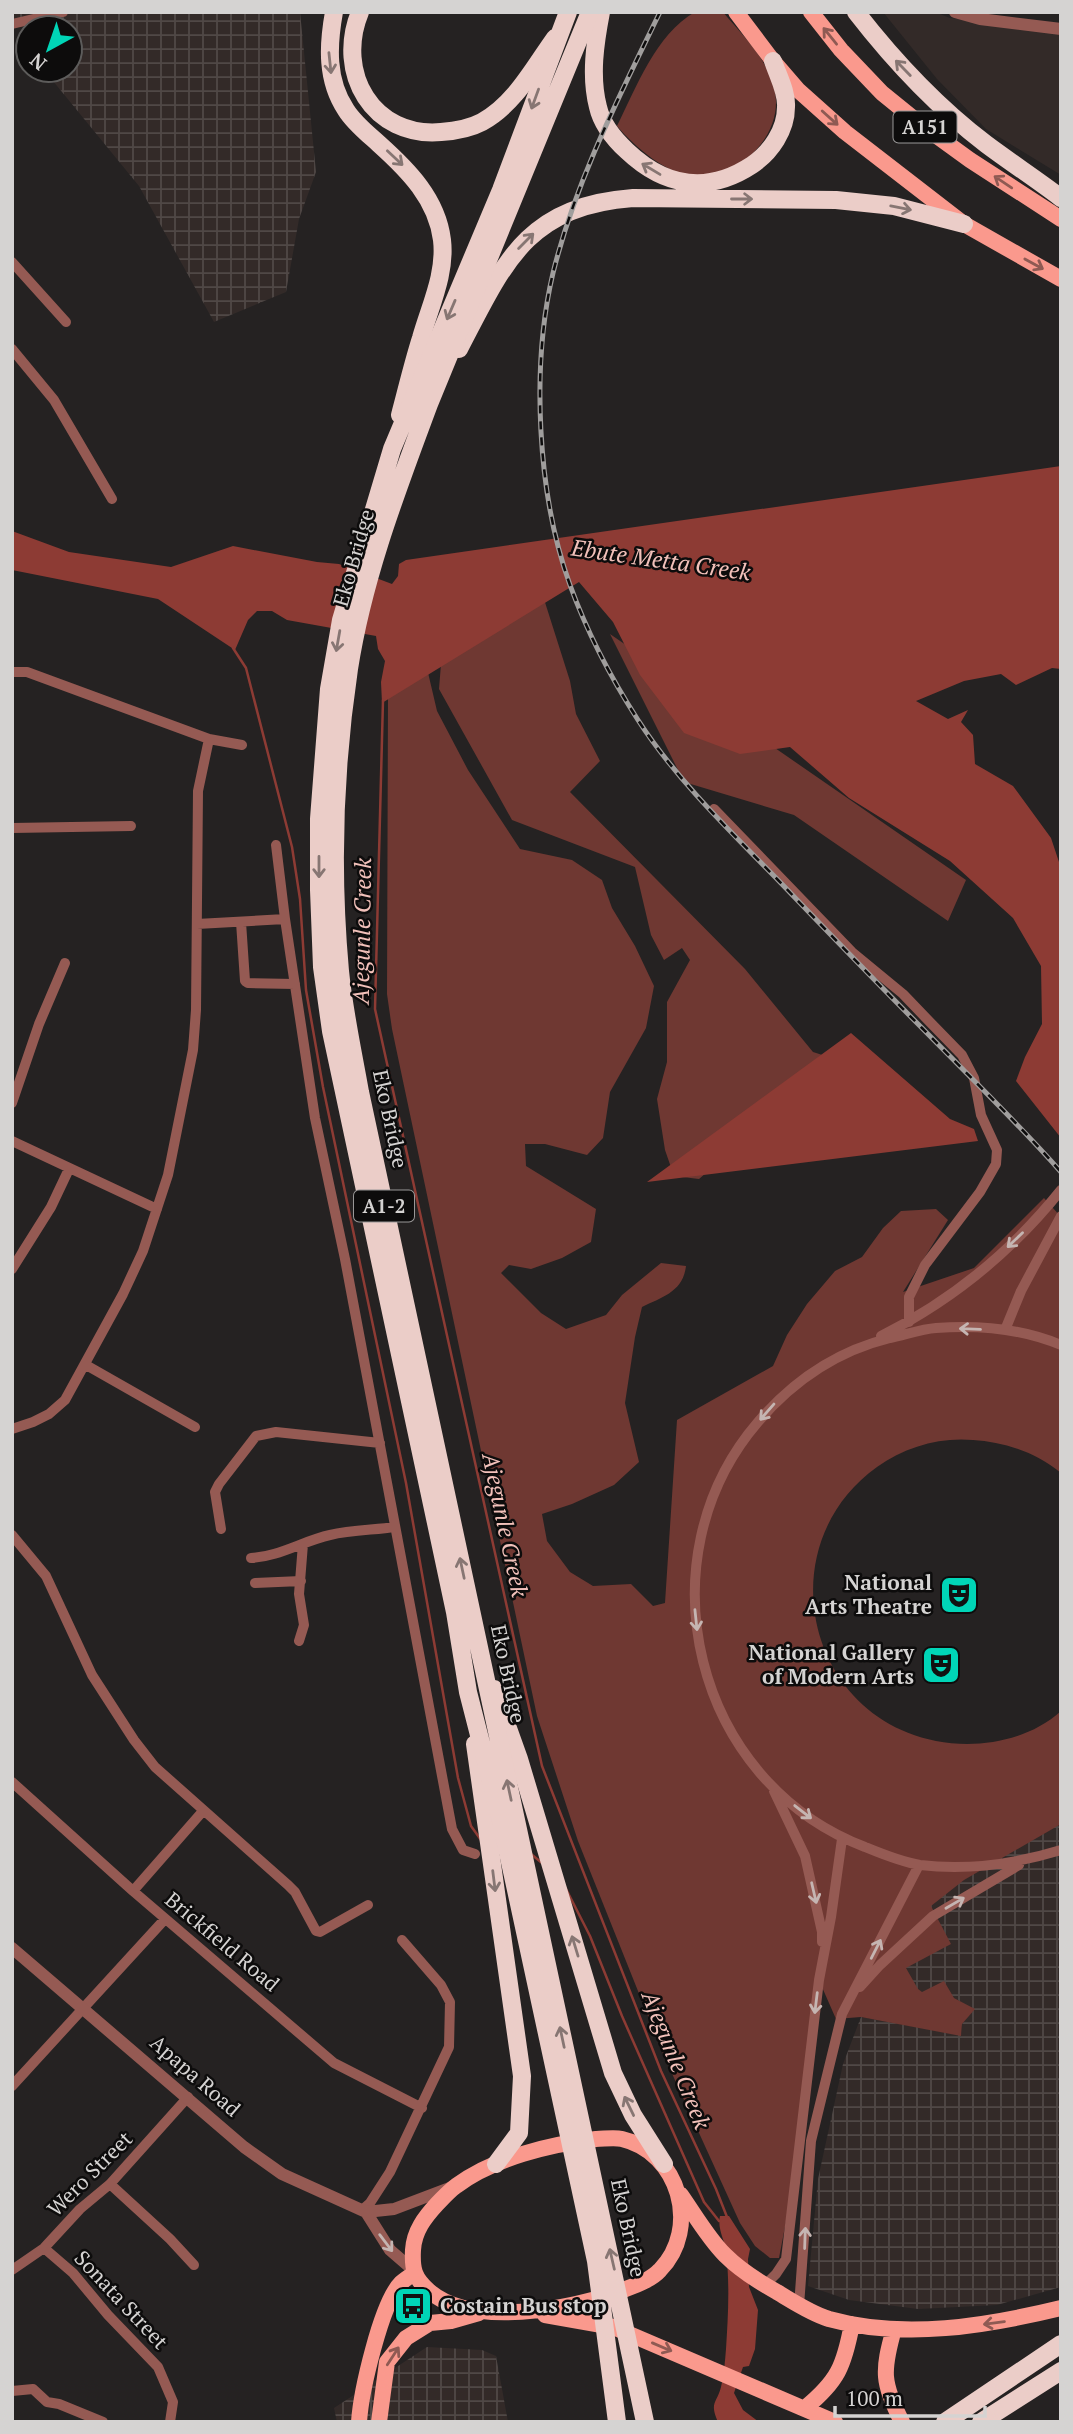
<svg xmlns="http://www.w3.org/2000/svg" width="1073" height="2434" viewBox="0 0 1073 2434" font-family="'PT Serif',serif">
<style>
.built{fill:#332a28}
.industrial{fill:url(#industrial-grid)}
.green{fill:#6f3832}
.water{fill:#8d3b34}
.lines{fill:none;stroke-linecap:round;stroke-linejoin:round}
.stream{stroke:#8d3b34;stroke-width:2.5}
.minor{stroke:#955a53;stroke-width:10}
.tertiary{stroke:#955a53;stroke-width:12}
.primary{stroke:#fa998d;stroke-width:16}
.motorway{stroke:#ebcdc8;stroke-width:18}
.rail-casing{stroke:#a09e9d;stroke-width:5}
.rail{stroke:#0d0c0c;stroke-width:2.5;stroke-dasharray:8;stroke-linecap:butt}
.motorway-bridge{stroke:#ebcdc8;stroke-width:18}
.oneway{stroke:#8f5a53}
.oneway2{stroke:#877673}
.oneway3{stroke:#c5b5b2}
.labels{text-anchor:middle;stroke-width:5;stroke-linejoin:round;paint-order:stroke}
.shield{fill:#0d0c0c;stroke:#999797;stroke-width:2}
.shield-label{font-size:19px;font-weight:bold;fill:#d5d3d2}
.street-label{font-size:21px;fill:#d5d3d2;stroke:#0d0c0c}
.poi-label{font-size:21px;font-weight:bold;fill:#d5d3d2;stroke:#0d0c0c;text-anchor:end}
.water-label{font-size:23px;font-style:italic;fill:#f2c1ba;stroke:#0d0c0c}
</style>
<defs>
<pattern id="industrial-grid" width="8" height="8" patternUnits="userSpaceOnUse" patternTransform="scale(1.75)"><rect width="8" height="8" fill="#332a28"/><path d="M0 4h8M4 0v8" fill="none" stroke="#504846"/></pattern>
</defs>
<rect width="100%" height="100%" fill="#252222"/>
<path class="built" d="M883,12H935L950,18L1020,25L1061,33V175L986,129L937,79Z"/>
<path class="industrial" d="M12,12H300L316,172L299,219L286,292L214,322L139,186L44,70H70V28L12,26Z
M1061,1814V2287L997,2305L918,2309L849,2300L808,2286L818,2179L843,2064L861,2017L961,2035L962,2024L974,2009L954,1998L917,1995L902,1967L923,1902Z
M427,2347L482,2350L496,2356L508,2422H337L334,2408Z"/>
<path class="green" d="M695,12H723C742,35 767,58 774,88C786,131 742,178 697,177C667,175 635,147 617,126C636,88 656,34 695,12Z
M543,596L570,681L576,714L600,761L570,792L745,969L813,1052L838,1060L699,1179L674,1176L665,1150L657,1099L667,1062V1002L690,960L682,948L664,960L651,935L635,867L512,820L439,689L441,664Z
M610,634L966,880L948,921L794,815L684,782Z
M426,664L437,711L468,770L520,849L572,860L602,880L612,908L635,946L654,986L646,1028L610,1092L603,1138L587,1155L545,1144H525L526,1166L596,1209L591,1242L562,1258L531,1269L509,1265L501,1273L541,1313L566,1329L606,1315L622,1295L661,1263L686,1266C683,1292 662,1297 642,1307L635,1337L625,1403L639,1462L614,1485L572,1504L542,1514L547,1541L570,1572L593,1586L631,1584L653,1606L665,1603L677,1420L773,1366L787,1335L807,1304L835,1271L862,1257L883,1228L901,1211L936,1209L948,1220L903,1292L974,1268L1044,1198L1061,1217V1473C1036,1452 1004,1442 973,1440C939,1437 905,1447 877,1467C769,1544 804,1715 936,1741C978,1749 1028,1741 1061,1711V1824L964,1880L931,1906L951,1944L906,1968L918,1989L922,1992L944,1981L954,1998L975,2009L962,2024L961,2036L861,2017L836,2019L818,1978L788,2211L779,2258H770L755,2246L740,2223L664,2056L578,1841L537,1716L392,1029L387,994L388,698Z"/>
<path class="water" d="M1061,466V669L1052,668L1016,685L1001,674L964,681L916,701L948,719L968,710L961,722L973,735L975,764L1013,786L1051,838L1061,868V1138L1016,1081L1025,1057L1042,1024L1041,966L1013,918L950,861L849,798L790,747L740,754L684,733L640,675L613,622L579,582L382,703L381,682L385,661L378,649L376,636L287,620L272,611H257L248,620L235,650L158,599L12,570V531L69,552L171,567L233,546L317,562L339,564L392,584L398,576L399,564L406,560Z
M851,1033L950,1119L974,1129L978,1141L647,1182Z
M720,2216H729L750,2249L748,2259L749,2287L758,2310L755,2349L749,2366L743,2367L734,2393L743,2410L759,2422H718C709,2402 717,2403 721,2387C724,2375 725,2361 726,2349C728,2317 730,2285 726,2252C725,2240 717,2229 720,2216Z"/>
<g class="lines">
<path class="stream" d="M233,648L246,668L292,847L300,899L306,990L323,1087L406,1483L458,1778L471,1826L481,1840
M383,700L375,1009L542,1766L661,2071L716,2189L727,2217
M531,1854L542,1863
M564,1885L590,1936L622,2016L704,2202L719,2221"/>
<path class="minor" d="M12,24L63,12
M12,262L66,322
M12,349L54,400L112,499
M12,672H27L209,739L242,745
M714,809L852,952L903,994L926,1018L962,1055L974,1078L981,1115L997,1150L996,1164L980,1192L925,1265L909,1297V1322
M12,828L131,826
M276,845L285,919
M241,922L245,981L248,983L295,984
M197,924L285,919L315,1118L345,1259L452,1829L463,1850L475,1854
M12,1103L39,1024L65,963
M12,1141L157,1209
M12,1269L51,1207L69,1169
M1005,1330L1021,1291L1061,1216
M881,1336C951,1301 1012,1251 1061,1190
M1061,1345C1023,1329 977,1325 936,1328C921,1329 905,1335 890,1338C837,1351 793,1381 758,1422C640,1559 694,1782 865,1847C882,1854 901,1862 920,1865C968,1871 1015,1864 1061,1850
M86,1365L195,1427
M12,1429L33,1422L49,1414L65,1400L123,1294L143,1251L168,1175L193,1050L196,1010L198,791L209,739
M221,1529L215,1492L219,1484L256,1436L276,1432L380,1443
M12,1535L46,1576L92,1675L134,1740L155,1767L288,1885L295,1892L316,1931L320,1932L368,1905
M251,1558C278,1557 303,1541 330,1535C351,1530 374,1530 395,1527
M255,1583L301,1581
M299,1641L304,1625L299,1594L303,1544
M12,1782L133,1891L334,2063L422,2108
M774,1791L805,1856L822,1932V1942
M133,1891L203,1811
M860,1987L880,1965L933,1916L1019,1865
M12,2086L165,1919
M110,2184L170,2239L194,2265
M362,2210L370,2203L390,2172L449,2047L450,2002L441,1985L402,1940
M44,2248L73,2273L108,2315L158,2367L173,2402L170,2422
M12,2270L44,2248L80,2209L110,2184L188,2097
M765,2285L776,2274L786,2259L819,1980L831,1917L842,1839
M799,2306L811,2141L842,2014L919,1865
M12,2391L33,2389L47,2402L59,2404L103,2422"/>
<path class="tertiary" d="M955,12L980,19L1061,29
M12,1948L244,2147L282,2174L366,2212L390,2250L412,2269
M366,2212L394,2209L452,2187"/>
<path class="primary" d="M736,12L773,61L798,90L845,132L964,224L1061,279
M811,12L841,50L882,93L919,123L970,160L1061,219
M596,2139C604,2139 614,2137 622,2139C679,2152 701,2228 660,2270C650,2281 633,2286 618,2292C571,2309 471,2328 429,2291C414,2278 412,2269 413,2250C414,2231 425,2217 437,2204C443,2198 449,2191 456,2186C493,2158 551,2144 596,2139Z
M681,2195C695,2215 708,2238 725,2255C740,2270 759,2282 777,2292C794,2302 810,2313 829,2319C904,2340 987,2326 1061,2308
M545,2315L613,2327L835,2422
M894,2329C882,2371 882,2383 902,2422
M805,2408C838,2381 844,2366 852,2324
M359,2422C361,2392 381,2303 401,2283C405,2279 410,2276 415,2273
M379,2422L387,2362L406,2338L430,2323L451,2321L479,2313"/>
<path class="motorway" d="M334,12C328,45 326,80 346,110C354,123 368,134 379,144C408,170 437,199 442,240C446,274 430,306 421,338C413,363 407,389 400,415
M360,12C335,73 373,138 441,132C455,131 469,129 482,122C515,104 534,67 555,38
M601,12C595,43 590,76 598,107C602,125 614,139 627,151C665,187 708,194 752,165C771,152 786,130 786,107C787,92 778,76 773,61
M856,12C894,61 936,106 986,144C1010,162 1036,179 1061,198
M459,349C504,263 526,206 633,198L836,200L894,206L964,224
M494,1689L519,1759L613,2073L633,2115L664,2164
M475,1744L522,2076L519,2133L496,2164
M945,2422L1061,2344
M981,2422L1061,2371"/>
<defs>
<path id="rail" d="M660,12C619,97 576,180 553,273C531,366 537,494 570,585C587,632 611,678 638,720C676,779 729,830 778,880C826,930 874,980 922,1028C969,1076 1017,1122 1061,1172"/>
</defs>
<use href="#rail" class="rail-casing"/>
<use href="#rail" class="rail"/>
<path class="motorway-bridge" d="M568,12L501,190L392,449L341,620L329,689L319,819V890L322,967L331,1031L455,1612L468,1692L502,1825L596,2261L617,2422
M590,12L429,404C397,490 363,578 349,669C334,769 331,871 340,971C344,1012 353,1052 360,1092L645,2422"/>
</g>
<defs><path id="oneway-shaft" d="M-6 0H5M1.5-3L5.5 0L1.5 3" fill="none" stroke-width="1.6" stroke-linecap="round" stroke-linejoin="round" transform="scale(1.75)"/></defs>
<g class="oneway">
<use href="#oneway-shaft" transform="translate(830 36) rotate(-129)"/>
<use href="#oneway-shaft" transform="translate(830 118) rotate(42)"/>
<use href="#oneway-shaft" transform="translate(1003 182) rotate(-146)"/>
<use href="#oneway-shaft" transform="translate(1034 264) rotate(29)"/>
<use href="#oneway-shaft" transform="translate(994 2323) rotate(173)"/>
<use href="#oneway-shaft" transform="translate(662 2347) rotate(23)"/>
<use href="#oneway-shaft" transform="translate(393 2356) rotate(-57)"/>
</g>
<g class="oneway2">
<use href="#oneway-shaft" transform="translate(330 63) rotate(84)"/>
<use href="#oneway-shaft" transform="translate(903 68) rotate(-134)"/>
<use href="#oneway-shaft" transform="translate(535 99) rotate(110)"/>
<use href="#oneway-shaft" transform="translate(395 158) rotate(43)"/>
<use href="#oneway-shaft" transform="translate(651 169) rotate(-149)"/>
<use href="#oneway-shaft" transform="translate(742 199)"/>
<use href="#oneway-shaft" transform="translate(901 208) rotate(11)"/>
<use href="#oneway-shaft" transform="translate(526 241) rotate(-45)"/>
<use href="#oneway-shaft" transform="translate(451 310) rotate(113)"/>
<use href="#oneway-shaft" transform="translate(338 641) rotate(100)"/>
<use href="#oneway-shaft" transform="translate(319 867) rotate(90)"/>
<use href="#oneway-shaft" transform="translate(462 1568) rotate(-102)"/>
<use href="#oneway-shaft" transform="translate(509 1790) rotate(-102)"/>
<use href="#oneway-shaft" transform="translate(494 1881) rotate(83)"/>
<use href="#oneway-shaft" transform="translate(575 1946) rotate(-107)"/>
<use href="#oneway-shaft" transform="translate(562 2037) rotate(-102)"/>
<use href="#oneway-shaft" transform="translate(629 2106) rotate(-116)"/>
<use href="#oneway-shaft" transform="translate(612 2259) rotate(-103)"/>
</g>
<g class="oneway3">
<use href="#oneway-shaft" transform="translate(1015 1240) rotate(136)"/>
<use href="#oneway-shaft" transform="translate(970 1329) rotate(-178)"/>
<use href="#oneway-shaft" transform="translate(767 1412) rotate(131)"/>
<use href="#oneway-shaft" transform="translate(696 1620) rotate(84)"/>
<use href="#oneway-shaft" transform="translate(803 1812) rotate(38)"/>
<use href="#oneway-shaft" transform="translate(814 1893) rotate(77)"/>
<use href="#oneway-shaft" transform="translate(955 1903) rotate(-30)"/>
<use href="#oneway-shaft" transform="translate(876 1949) rotate(-63)"/>
<use href="#oneway-shaft" transform="translate(816 2003) rotate(97)"/>
<use href="#oneway-shaft" transform="translate(805 2238) rotate(-88)"/>
<use href="#oneway-shaft" transform="translate(386 2243) rotate(53)"/>
</g>
<defs>
<symbol id="theatre-square" viewBox="-11 -11 22 22"><rect x="-9" y="-9" width="18" height="18" rx="4" fill="#00d5b7" stroke="#0d0c0c"/><path d="M-5-5.5Q0-4 5-5.5V0Q5 5 0 6Q-5 5-5 0ZM-3.3-2.5H-1v1.5H-3.3ZM1-2.5H3.3v1.5H1ZM-2.8 1Q0 5.5 2.8 1Z" fill="#111"/></symbol>
<symbol id="bus-square" viewBox="-11 -11 22 22"><rect x="-9" y="-9" width="18" height="18" rx="4" fill="#00d5b7" stroke="#0d0c0c"/><path d="M-5-6H5V4H4V6H2V4H-2V6H-4V4H-5ZM-3.5-4V0h7V-4ZM-3.5 1.2v1.5H-2V1.2ZM2 1.2v1.5H3.5V1.2Z" fill="#111"/></symbol>
</defs>
<g fill-rule="evenodd">
<use href="#theatre-square" x="937" y="1573" width="44" height="44"/>
<use href="#theatre-square" x="919" y="1643" width="44" height="44"/>
<use href="#bus-square" x="391" y="2284" width="44" height="44"/>
</g>
<g class="labels">
<g class="shield">
<rect x="893.5" y="111.5" width="63" height="31" rx="5"/>
<rect x="354" y="1190.5" width="60" height="31" rx="5"/>
</g>
<g class="shield-label">
<text x="925" y="134">A151</text>
<text x="384" y="1213">A1-2</text>
</g>
<g class="street-label">
<text transform="translate(354 558) rotate(-74)" y="7">Eko Bridge</text>
<text transform="translate(390 1119) rotate(78)" y="7">Eko Bridge</text>
<text transform="translate(508 1674) rotate(78)" y="7">Eko Bridge</text>
<text transform="translate(222 1942) rotate(40)" y="7">Brickfield Road</text>
<text transform="translate(195 2076) rotate(41)" y="7">Apapa Road</text>
<text transform="translate(90 2174) rotate(-45)" y="7">Wero Street</text>
<text transform="translate(628 2228) rotate(78)" y="7">Eko Bridge</text>
<text transform="translate(121 2300) rotate(47)" y="7">Sonata Street</text>
</g>
<g class="poi-label">
<text x="932" y="1590">National<tspan x="932" dy="24">Arts Theatre</tspan></text>
<text x="914" y="1660">National Gallery<tspan x="914" dy="24">of Modern Arts</tspan></text>
<text x="440" y="2313" text-anchor="start">Costain Bus stop</text>
</g>
<g class="water-label">
<text transform="translate(661 560) rotate(8)" y="8">Ebute Metta Creek</text>
<text transform="translate(362 931) rotate(-89)" y="8">Ajegunle Creek</text>
<text transform="translate(505 1525) rotate(78)" y="8">Ajegunle Creek</text>
<text transform="translate(676 2060) rotate(68)" y="8">Ajegunle Creek</text>
</g>
</g>
<rect width="1073" height="2434" fill="none" stroke="#d5d3d2" stroke-width="28"/>
<g transform="translate(49 49) rotate(220)"><circle r="33" fill="#0d0c0c" stroke="#5d5c5b" stroke-width="2"/>
<path d="M0-5L12 26L0 18L-12 26Z" fill="#00d5b7"/>
<text y="-10" font-size="19" font-weight="bold" text-anchor="middle" fill="#d5d3d2">N</text>
</g>
<path d="M835 2406v10h150v-10" fill="none" stroke="#d5d3d2" stroke-width="3.5"/>
<text x="846" y="2406" font-size="21" fill="#d5d3d2" stroke="#0d0c0c" stroke-width="5" paint-order="stroke">100 m</text>
</svg>
